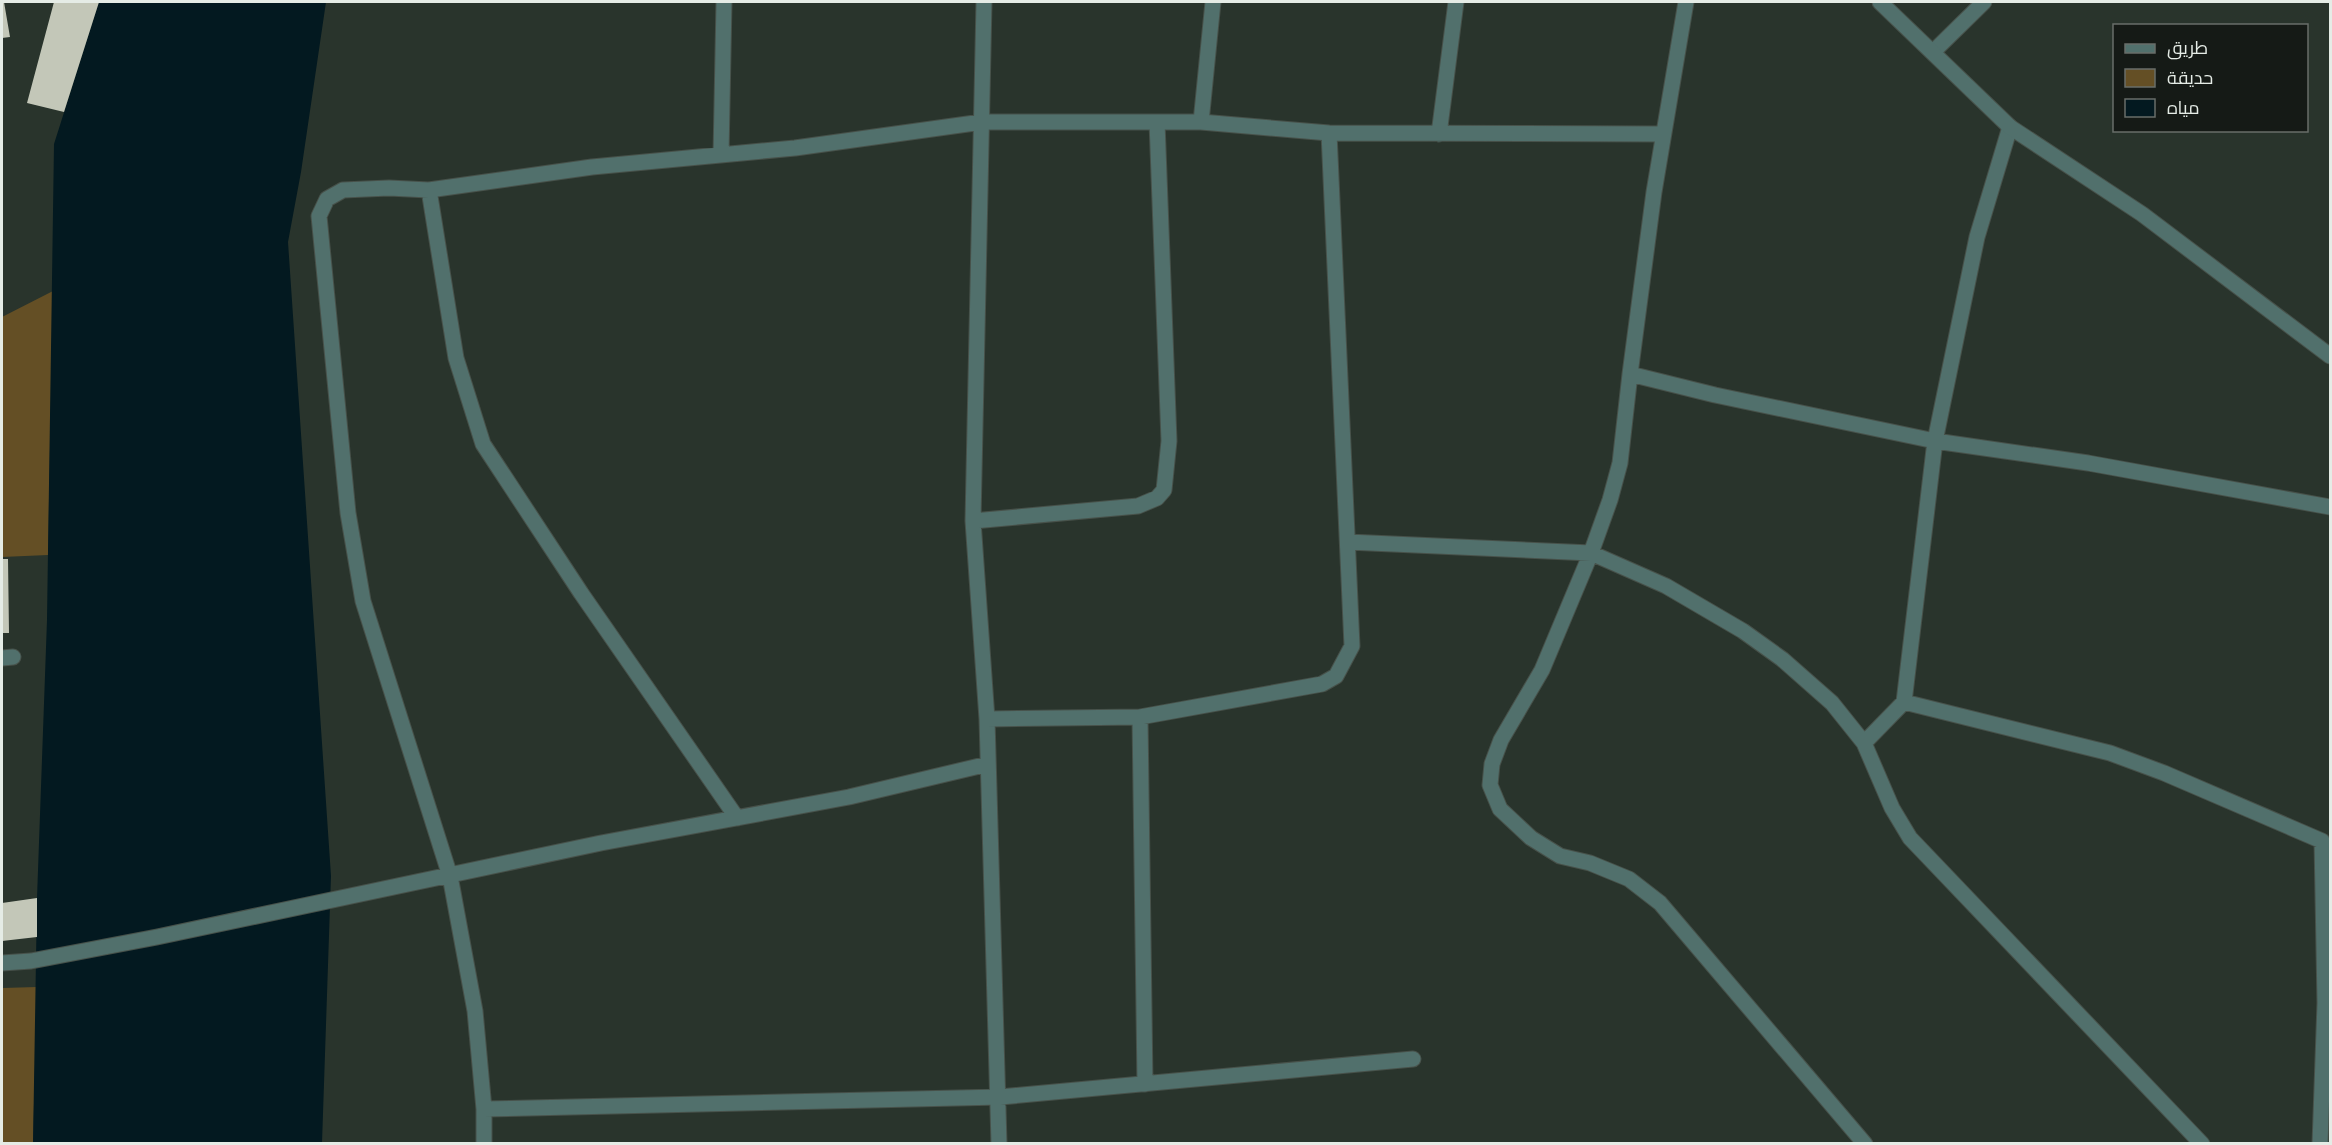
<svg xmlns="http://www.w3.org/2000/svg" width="2332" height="1145" viewBox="0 0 2332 1145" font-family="Helvetica,Cairo,sans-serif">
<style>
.green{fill:#644f25}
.water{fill:#031920}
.building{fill:#c3c7b8}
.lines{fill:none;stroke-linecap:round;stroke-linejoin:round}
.minor-casing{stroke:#47514a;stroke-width:17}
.tertiary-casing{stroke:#47514a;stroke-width:17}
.minor{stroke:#51706c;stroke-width:15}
.tertiary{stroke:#51706c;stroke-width:15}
</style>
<rect width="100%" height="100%" fill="#29342c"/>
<path class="green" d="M53,291L48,555L2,557V317Z
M37,987L33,1143H2V988Z"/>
<path class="water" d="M99,2H326L301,172L288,242L331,876L322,1143L33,1144L37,898L47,620L54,144Z"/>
<path class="building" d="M2,2H4L10,37L2,38Z
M54,2H99L64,112L27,103Z
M2,559H8L9,633H2Z
M37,898V937L2,941V903Z"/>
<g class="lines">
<defs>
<path id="minor" d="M984,2L973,521L987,719L999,1144
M1934,51L1984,2
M1201,122L1213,2
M1439,134L1456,2
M721,155L724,2
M429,190L456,358L483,444L581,593L737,818
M1630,374L1654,192L1686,2
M973,521L1138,506L1157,498L1164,490L1169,441L1157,122
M1348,542L1591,553L1666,586L1743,631L1782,659L1832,703L1864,743L1892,808L1910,838L2202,1144
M2,658L13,657
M1904,702L2110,753L2164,773L2322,841L2325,1003L2320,1144
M987,719L1140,717
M1864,743L1904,702L1935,441L1977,237L2010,127
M2,963L31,961L157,937L601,843L849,797L988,764
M1145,1084L1140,717L1322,684L1336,676L1352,646L1329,133
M484,1109L1000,1097L1413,1059
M484,1144V1109L475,1011L450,876L363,601L348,513L319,216L327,199L343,190L389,188L429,190L592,167L795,148L982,122H1201L1329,133L1663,134
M1865,1144L1660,903L1629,879L1590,863L1560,856L1531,838L1500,809L1490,785L1492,764L1501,740L1542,670L1591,553L1610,500L1620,463L1630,374L1715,395L1935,441L2088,463L2330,507"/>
<path id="tertiary" d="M1880,2L2010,127L2142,214L2330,356"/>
</defs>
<use href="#minor" class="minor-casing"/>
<use href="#tertiary" class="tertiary-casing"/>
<use href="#minor" class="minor"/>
<use href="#tertiary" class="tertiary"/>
</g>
<rect width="2332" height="1145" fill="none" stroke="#e5ece6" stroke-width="6"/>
<rect x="2113" y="24" width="195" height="108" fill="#151a16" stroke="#686e69" stroke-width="1.5"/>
<rect x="2125" y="44" width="30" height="9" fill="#51706c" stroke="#686e69" stroke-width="1.5"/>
<text x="2167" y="54" font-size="18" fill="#e5ece6">طريق</text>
<rect x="2125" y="69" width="30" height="18" fill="#644f25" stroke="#686e69" stroke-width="1.5"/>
<text x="2167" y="84" font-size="18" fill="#e5ece6">حديقة</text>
<rect x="2125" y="99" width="30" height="18" fill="#031920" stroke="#686e69" stroke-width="1.5"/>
<text x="2167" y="114" font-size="18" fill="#e5ece6">مياه</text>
</svg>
